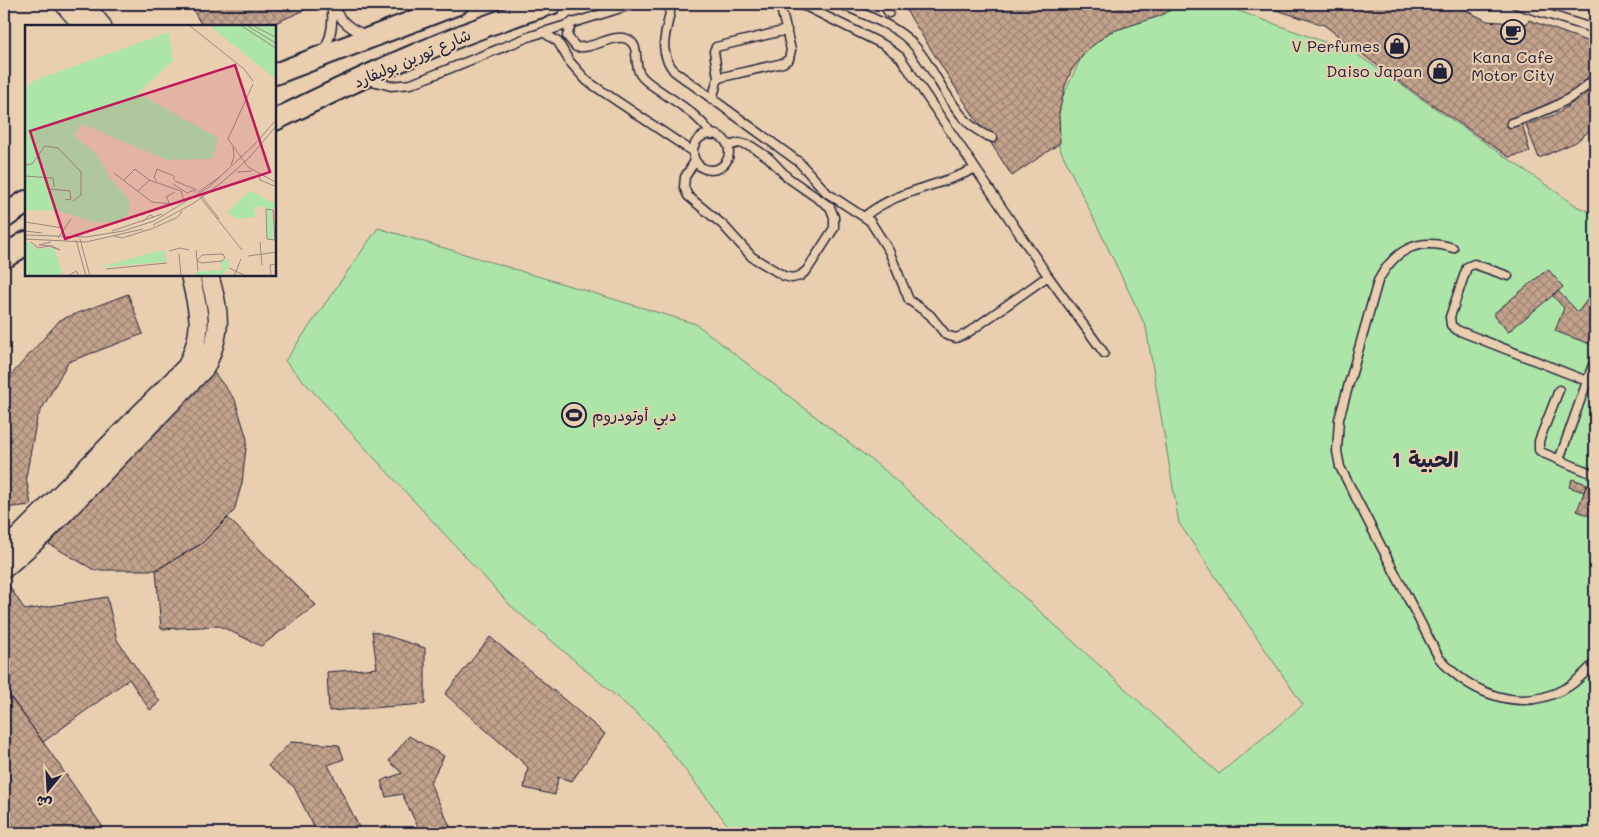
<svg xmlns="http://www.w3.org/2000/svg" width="1599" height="837" viewBox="0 0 1599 837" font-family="Mali,'Playpen Sans Arabic',sans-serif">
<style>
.grass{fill:#ade5a9;stroke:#688472}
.building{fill:url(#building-cross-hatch);stroke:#22223b}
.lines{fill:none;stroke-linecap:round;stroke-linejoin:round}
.service-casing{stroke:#22223b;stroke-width:11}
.tertiary-casing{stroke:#22223b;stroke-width:21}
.secondary-casing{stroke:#22223b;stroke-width:24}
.primary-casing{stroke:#22223b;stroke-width:26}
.service{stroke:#e9ceb0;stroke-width:8}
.tertiary{stroke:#e9ceb0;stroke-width:18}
.secondary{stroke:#e9ceb0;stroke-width:20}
.primary{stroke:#e9ceb0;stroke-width:22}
.labels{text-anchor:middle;stroke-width:4;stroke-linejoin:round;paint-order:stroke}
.poi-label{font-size:16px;fill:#22223b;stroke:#e9ceb0;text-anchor:end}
.street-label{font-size:16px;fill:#22223b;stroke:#e9ceb0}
.district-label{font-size:21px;font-weight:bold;fill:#22223b;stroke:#e9ceb0}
.inset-road{fill:none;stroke:#998981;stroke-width:1}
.view{fill:#c2185b;fill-opacity:0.15;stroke:#c2185b;stroke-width:2.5}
.inset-edge{fill:none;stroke:#22223b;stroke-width:2.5}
</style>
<defs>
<pattern id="building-cross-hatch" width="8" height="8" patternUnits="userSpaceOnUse" patternTransform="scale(1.25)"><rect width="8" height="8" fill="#c4a38c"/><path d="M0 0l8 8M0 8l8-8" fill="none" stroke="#9f8474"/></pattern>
</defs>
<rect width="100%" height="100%" fill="#e9ceb0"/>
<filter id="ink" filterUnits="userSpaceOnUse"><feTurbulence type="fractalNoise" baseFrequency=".02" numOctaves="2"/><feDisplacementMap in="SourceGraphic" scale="10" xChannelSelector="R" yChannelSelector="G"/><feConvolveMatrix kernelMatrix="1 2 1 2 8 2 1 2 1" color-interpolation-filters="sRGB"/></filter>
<g filter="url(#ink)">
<path class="grass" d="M1170,4H1219L1355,53L1578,207L1595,214V833H734L652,727L510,605L285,361L378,228L696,324L883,469L1219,774L1303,705L1179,523L1146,327L1049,126L1091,37Z"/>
<path class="building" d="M190,4H319L268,26H202Z
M902,4H1181L1160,16L1110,32L1086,51L1071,71L1065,86L1059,113L1060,143L1012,176Z
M1257,4H1454L1487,21L1527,24L1529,20L1595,44V69L1576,90L1547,106L1508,121V125L1522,124L1530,152L1509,157L1395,79L1324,25Z
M1587,92L1595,101V126L1576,142L1539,158L1526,125L1557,114Z
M1548,269L1563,287L1508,332L1493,314Z
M1558,291L1578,312L1590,296L1595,302V346L1555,331L1564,308L1552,295Z
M128,294L143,334L68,362L37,418L26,477L31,505L4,508V403L12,374L60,320Z
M212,370L235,400L247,439L242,483L234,511L201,544L156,570H94L49,544Z
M1572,479L1587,484L1584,492L1569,487Z
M1587,484L1595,487V518L1577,511Z
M228,518L316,605L261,646L220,626L161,629L156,570L201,544Z
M4,578L25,610L107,597L117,640L160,702L150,710L129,679L43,742L4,688Z
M372,631L425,648V704L329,711L327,672L377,668Z
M490,637L605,734L572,781L558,777L555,795L524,788L528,767L445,694Z
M4,688L43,742L107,833H10L4,823Z
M409,736L444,756L430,783L453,833H421L402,794L386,797L381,781L402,773L389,761Z
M291,742L339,745L344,759L328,765L362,833H317L294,787L268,766Z"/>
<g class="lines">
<defs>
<path id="service" d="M671,4C669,30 655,47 674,71L799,162L827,193L870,221L889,251L909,300L930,315L946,335L956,338L966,334L1048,276
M841,4C862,14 892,24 909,40C938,68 953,126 993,138
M883,4L889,13
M1515,4L1595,29
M333,6C339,19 352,32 367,34
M781,6L794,4L807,7L884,45L900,57L1048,276L1104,353
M572,22L567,36L576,47C592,50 614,33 627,39C641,45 633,63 640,74C645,82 655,87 663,93C681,105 699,116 712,135
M543,32L558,42L570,62L587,81L693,152
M323,52C332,37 334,21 331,4
M718,78L783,63L789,59L791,50L780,4
M368,80L391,86L411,84L531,36L634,4
M712,100L718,78L714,51L716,47L787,30
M1511,123C1541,113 1572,102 1595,78
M693 152a18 18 0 1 1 36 0a18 18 0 1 1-36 0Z
M695,161L685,177L684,187L688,196L723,225L752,257L784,276L792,278L800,276L807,270L834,228V217L830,207L787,177L769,158L751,146L739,143L728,146
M865,216C897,190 938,187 974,169
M1453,248C1418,237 1395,249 1378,281L1339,419L1337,451L1340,467L1439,658C1471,694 1520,714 1566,688C1577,682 1586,671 1595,663
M1508,276L1474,264L1467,267L1450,317L1451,325L1457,330L1587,381
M1559,390L1539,441V450L1543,453L1595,475
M1559,460L1595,359"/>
<path id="tertiary" d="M64,4L83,26
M84,4L102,26
M4,551L187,366C205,327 199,315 190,275
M4,569L45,533L205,368C223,330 220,314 209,275"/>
<path id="secondary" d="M275,74L458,4
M275,120C364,76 456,33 551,4"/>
<path id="primary" d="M4,217L26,202
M4,257L26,243"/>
</defs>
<use href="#service" class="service-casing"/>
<use href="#tertiary" class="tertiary-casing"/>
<use href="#secondary" class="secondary-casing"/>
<use href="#primary" class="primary-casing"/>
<use href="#service" class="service"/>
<use href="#tertiary" class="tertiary"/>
<use href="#secondary" class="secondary"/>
<use href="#primary" class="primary"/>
</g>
</g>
<defs>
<symbol id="cafe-ring" viewBox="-11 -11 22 22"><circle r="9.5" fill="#e9ceb0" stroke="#22223b" stroke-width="1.5"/><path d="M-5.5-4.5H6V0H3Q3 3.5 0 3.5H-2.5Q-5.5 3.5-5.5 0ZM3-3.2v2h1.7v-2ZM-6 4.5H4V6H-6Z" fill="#22223b"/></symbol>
<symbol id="shop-ring" viewBox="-11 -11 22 22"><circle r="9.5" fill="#e9ceb0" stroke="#22223b" stroke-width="1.5"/><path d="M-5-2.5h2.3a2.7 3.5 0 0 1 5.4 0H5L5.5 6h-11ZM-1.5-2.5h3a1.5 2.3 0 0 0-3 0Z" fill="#22223b"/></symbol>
<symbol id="stadium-ring" viewBox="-11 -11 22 22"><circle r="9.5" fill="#e9ceb0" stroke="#22223b" stroke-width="1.5"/><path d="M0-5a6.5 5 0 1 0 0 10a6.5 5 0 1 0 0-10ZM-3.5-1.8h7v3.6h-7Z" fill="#22223b"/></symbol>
</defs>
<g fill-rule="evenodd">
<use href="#cafe-ring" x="1499" y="18" width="28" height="28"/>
<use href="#shop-ring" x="1383" y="32" width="28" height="28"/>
<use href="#shop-ring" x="1426" y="57" width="28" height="28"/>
<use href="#stadium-ring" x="560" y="401" width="28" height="28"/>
</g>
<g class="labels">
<g class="poi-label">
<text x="1380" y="52">V Perfumes</text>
<text x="1513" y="63" text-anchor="middle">Kana Cafe<tspan x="1513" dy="18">Motor City</tspan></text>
<text x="1422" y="77">Daiso Japan</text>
<text x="592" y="421" text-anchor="start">دبي أوتودروم</text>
</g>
<g class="street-label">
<text transform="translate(412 58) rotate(-23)" y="6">شارع تورين بوليفارد</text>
</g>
<g class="district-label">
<text x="1425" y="467">الحبية 1</text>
</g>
</g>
<g transform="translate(25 25)">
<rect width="251" height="251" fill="#e9ceb0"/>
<path d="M185,1H251V54ZM144,7L148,36L113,68L193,113L187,134L142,135L57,99L49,111L72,129L85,153L105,175L104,188L92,197H69L34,186L0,185V64L8,56ZM0,218H5L11,224L29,223L38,251H0Z" fill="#ade5a9"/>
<path d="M225,166L251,179V183H246L250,215L242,214L240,182H229L230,192L212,194L202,187ZM133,226H141V237L75,242ZM202,233L204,240L198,251H171L170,247L196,245V238Z" fill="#ade5a9"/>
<path class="inset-road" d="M165,1L219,44L228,56M217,1L252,24M223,1L252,19M229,1L250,12M228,59L203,114L223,142L252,158M0,140L7,139L20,121L33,123L56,147V170L48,176M206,140L209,132L208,122M212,147L227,146M89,148L127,177L145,179M234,150L235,155L252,162M0,151L28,153L29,162M99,155L110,144L124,155L156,166L159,176M132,156L129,153L132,144L149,151V155M150,156L172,165M148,159L162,168L169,165L171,168M26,164L45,166L46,174L40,175M113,166L125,155M173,167L195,152M176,170L194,194M175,172L217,225M145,179L141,172L150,167M241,184L248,185L250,215L242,214ZM0,197L38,203M117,197L125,190L129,192M128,200L169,178L196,158L223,134L252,100M0,206L17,208M87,206L137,189M0,210L61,212L98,206L129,196L184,162L229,120L252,94M89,211L97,213L126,204L153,192L157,186M33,213L46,194M0,214L61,217L118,204M55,214L65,251M51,215L61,251M6,217L13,223L24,221L35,225L27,221L14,220L26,217M235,217L237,240M171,225L173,246M144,226L155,223L164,225M154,229L156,251M198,229L200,233L197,236L177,238L172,236L177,230ZM223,231L252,227M204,243L219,250M81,244L142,238M43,251L51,246L54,251M209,251L216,234M246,251L245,240L252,239"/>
<path class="view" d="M210,40L245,147L40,214L5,106Z"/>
<rect width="251" height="251" class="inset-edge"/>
</g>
<rect width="1599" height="837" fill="none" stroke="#e9ceb0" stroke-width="20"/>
<rect x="10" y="10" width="1579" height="817" fill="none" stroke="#22223b" stroke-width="2" filter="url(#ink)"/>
<g transform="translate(48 790) rotate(198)" stroke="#e9ceb0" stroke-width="4" paint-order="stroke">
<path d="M0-4L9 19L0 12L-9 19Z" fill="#22223b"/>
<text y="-8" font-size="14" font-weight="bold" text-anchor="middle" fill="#22223b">ش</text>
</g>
</svg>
